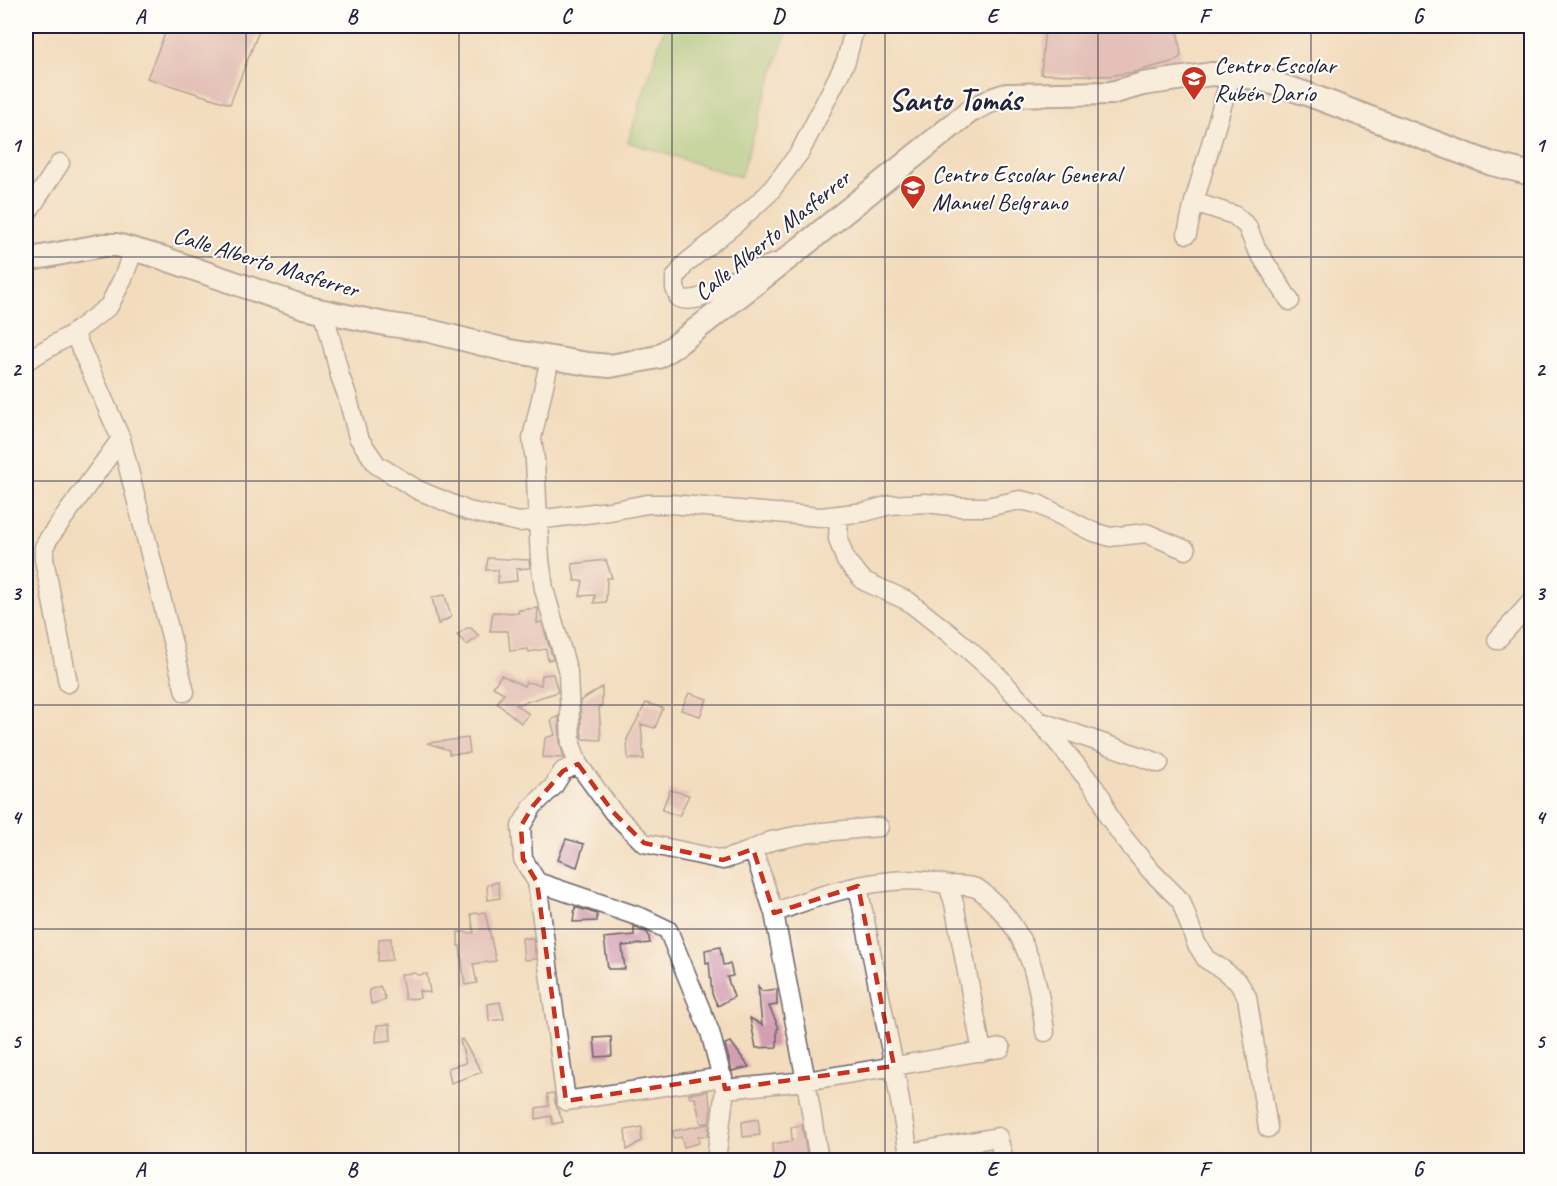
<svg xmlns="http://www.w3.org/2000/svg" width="1557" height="1186" viewBox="0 0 1557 1186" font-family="Caveat,sans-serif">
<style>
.green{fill:#94cc7e;stroke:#5b775c;stroke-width:1.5}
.building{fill:#d39eb2}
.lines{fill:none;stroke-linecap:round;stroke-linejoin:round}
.minor-casing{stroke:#6b6368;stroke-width:21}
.major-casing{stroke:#6b6368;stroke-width:26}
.minor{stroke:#fff;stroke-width:18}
.major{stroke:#fff;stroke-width:22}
.marked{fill:none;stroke:#c8321e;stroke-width:4.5;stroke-dasharray:12 8;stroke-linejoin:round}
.grid{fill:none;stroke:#22223b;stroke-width:1.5;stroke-opacity:0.55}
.labels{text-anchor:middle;stroke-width:4.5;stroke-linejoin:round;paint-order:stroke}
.poi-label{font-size:24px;fill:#22223b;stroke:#fdfcf7;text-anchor:start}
.street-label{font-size:24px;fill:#22223b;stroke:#fdfcf7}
.district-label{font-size:30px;font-weight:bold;fill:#22223b;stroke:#fdfcf7}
.neatline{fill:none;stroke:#22223b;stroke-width:2}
.grid-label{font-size:20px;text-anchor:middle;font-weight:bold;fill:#22223b}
</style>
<rect width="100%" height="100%" fill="#fdfcf7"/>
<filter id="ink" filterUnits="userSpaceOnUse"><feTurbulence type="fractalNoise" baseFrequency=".0167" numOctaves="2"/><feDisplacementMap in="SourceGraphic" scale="12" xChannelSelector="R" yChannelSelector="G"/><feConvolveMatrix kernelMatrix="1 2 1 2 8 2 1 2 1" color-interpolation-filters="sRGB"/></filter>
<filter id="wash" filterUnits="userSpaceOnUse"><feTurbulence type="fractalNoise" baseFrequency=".008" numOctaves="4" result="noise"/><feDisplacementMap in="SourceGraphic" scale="24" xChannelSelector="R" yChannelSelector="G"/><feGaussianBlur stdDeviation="1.35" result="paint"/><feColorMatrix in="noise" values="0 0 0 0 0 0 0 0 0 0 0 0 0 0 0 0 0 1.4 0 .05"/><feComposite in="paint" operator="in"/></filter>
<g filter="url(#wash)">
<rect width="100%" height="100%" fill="#f3dcbd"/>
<path class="green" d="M665,26H788L740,177L628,142Z"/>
<g id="blocks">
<path class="building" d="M168,26H261L230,104L147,78Z
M1045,26H1177L1181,56L1175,61L1134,72L1108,76L1041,74Z
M488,558L529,560L530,568L516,569L517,581L498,583V570H486Z
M606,560L612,578H607L606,602L594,603L595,595L580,596L583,581H575L572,564Z
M445,595L451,617L438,624L432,597Z
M538,608L537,623L542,622L553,659L548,660L546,649L529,652L528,649L510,651L508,631H490L493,612L518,613L519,610Z
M467,628H471L479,636L467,645L457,635Z
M553,674L558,692L516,705L529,714L521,723L497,703L504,693L493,687L501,675L524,686L526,682L541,685L542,675Z
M602,687V706H599L601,740L582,739L580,701Z
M689,693L707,699L700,716L681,710Z
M646,703L663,708L655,728L641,724L644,759H628L627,739Z
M559,716L560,744L564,758L543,757L545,738L555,735L551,720Z
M468,738L470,753L449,754V750L427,743Z
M670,790L689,795L679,816L662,810Z
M566,839L584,844L577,867L558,860Z
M498,882L500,898L488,900L487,885Z
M575,907L597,914V921L573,922Z
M485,912L496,961L473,964L477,983L465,985L460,946H458V932L474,933L471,914Z
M634,927L648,933L650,943L622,946L625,969H608L604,938L634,935Z
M391,938L392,960L378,961L379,939Z
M522,938H533L536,959L524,960Z
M720,947L723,965L730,964L733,976L727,977L734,997L718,1006L712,994L709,962L706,963L705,950Z
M416,973L417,975L427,974L430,993L419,990L420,998L405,999L401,974Z
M380,986L386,1000L371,1004L369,990Z
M758,986L762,991L777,989V1005L769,1006L779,1028L777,1029V1047L756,1048L750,1018L762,1025Z
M500,1002L504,1019L489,1021L488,1004Z
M390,1024L391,1040L376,1042L377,1025Z
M611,1037L612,1056L596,1057L594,1038Z
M462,1039L482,1072L451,1083L448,1068L466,1063L460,1040Z
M731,1042L749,1067L732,1071L725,1044Z
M707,1091L711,1107L709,1123H701L695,1098H690L689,1094Z
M554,1093L555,1103L563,1122L553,1124L551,1116L536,1119V1108L549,1106L547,1094Z
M758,1119L760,1135L743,1137L742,1122Z
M709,1124L708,1136H698L699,1143L684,1147L681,1137L674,1138L673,1131Z
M802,1125L808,1161H773L772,1144L792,1141L791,1127Z
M642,1127L641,1141L627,1150L625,1130Z"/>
</g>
</g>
<g filter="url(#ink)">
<use href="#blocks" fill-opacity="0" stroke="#6b6368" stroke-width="1.5"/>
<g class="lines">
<defs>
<path id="minor" d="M1194,202L1234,215L1247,226L1256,248L1290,301
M26,215L60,163
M1187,234L1194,202L1231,75
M775,263C765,267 754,270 744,274C725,283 700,306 679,298L675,288V278L686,263L734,225L769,193L800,152L846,61L855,26
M324,312L340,376L347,395L358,437L377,465L418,490L468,511L519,522L610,511L647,504H671L821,517L865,512L890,505L926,503L961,507H987L1020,500L1038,504L1091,531L1110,537L1146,533L1186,550
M74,333L121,439L185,692
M550,359L532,438L535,460L540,560L544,589L568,672L571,744L578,764L613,812L644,843L700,855L723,860L747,852L771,841L810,833L879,827
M26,361L74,333L109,306L123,278L134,249
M839,515L838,539L846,561L864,581L908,601L960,642L999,677L1053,737L1090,782L1102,798L1108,816L1123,837L1151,871L1181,901L1196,943L1206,959L1222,969L1238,982L1247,997L1268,1128
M1497,640L1532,601
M68,683L44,559V547L49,538L121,439
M1039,721L1159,763
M578,764L563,771L553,787L533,806L521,826L523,859L537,882L643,918L668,930L710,1032L725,1089L806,1081L1001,1048
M753,849L774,913L806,1081L819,1160
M537,882L566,1101L723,1077
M948,885C957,886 967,885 976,888C982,890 988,898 993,902C1030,937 1039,984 1045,1032
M858,886L894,1066L910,1160
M774,913C822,893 896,870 948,885L954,903L982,1052
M909,1153L998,1137L1004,1160
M716,1160L725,1089"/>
<path id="major" d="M26,260L104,245H117L160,257L304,307L385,324L426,330L510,351L588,364L610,366L632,362L658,357L676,345L787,259L969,112L994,99L1006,95L1111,93L1143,84L1212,74L1257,78L1307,94L1492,164L1532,174"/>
</defs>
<use href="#minor" class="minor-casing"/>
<use href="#major" class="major-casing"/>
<use href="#minor" class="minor"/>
<use href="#major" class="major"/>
</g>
</g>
<path d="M0 0H1557V1186H0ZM578,764L613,812L644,843L723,860L753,849L774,913L858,886L894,1066L725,1089L723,1077L566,1101L537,882L523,859L521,826L533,806L563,771Z" fill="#f3dcbd" fill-opacity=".55" fill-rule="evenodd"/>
<path class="marked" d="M578,764L613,812L644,843L723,860L753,849L774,913L858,886L894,1066L725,1089L723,1077L566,1101L537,882L523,859L521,826L533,806L563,771Z"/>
<path class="grid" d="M246,26V1160M459,26V1160M672,26V1160M885,26V1160M1098,26V1160M1311,26V1160M26,257H1532M26,481H1532M26,705H1532M26,929H1532"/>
<defs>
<symbol id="school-pin" viewBox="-11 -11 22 30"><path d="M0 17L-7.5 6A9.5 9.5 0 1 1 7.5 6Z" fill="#c8321e" stroke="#fdfcf7"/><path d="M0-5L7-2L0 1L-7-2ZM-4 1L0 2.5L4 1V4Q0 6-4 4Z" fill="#fff"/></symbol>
</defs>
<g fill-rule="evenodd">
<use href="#school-pin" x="1179" y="64" width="30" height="40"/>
<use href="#school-pin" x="898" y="173" width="30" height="40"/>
</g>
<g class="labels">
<g class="poi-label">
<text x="1214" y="73">Centro Escolar<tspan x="1214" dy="28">Rubén Darío</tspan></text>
<text x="932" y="182">Centro Escolar General<tspan x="932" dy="28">Manuel Belgrano</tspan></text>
</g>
<g class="street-label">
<text transform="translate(772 235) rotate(-39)" y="8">Calle Alberto Masferrer</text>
<text transform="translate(266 262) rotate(17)" y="8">Calle Alberto Masferrer</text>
</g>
<g class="district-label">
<text x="955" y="110">Santo Tomás</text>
</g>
</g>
<rect width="1557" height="1186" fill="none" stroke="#fdfcf7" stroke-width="66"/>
<rect x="33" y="33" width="1491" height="1120" class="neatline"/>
<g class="grid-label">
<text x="140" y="23">A</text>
<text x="352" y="23">B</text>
<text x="566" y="23">C</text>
<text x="778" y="23">D</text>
<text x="992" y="23">E</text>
<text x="1204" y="23">F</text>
<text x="1418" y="23">G</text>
<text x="16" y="152">1</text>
<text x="1540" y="152">1</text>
<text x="16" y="376">2</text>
<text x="1540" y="376">2</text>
<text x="16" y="600">3</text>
<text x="1540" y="600">3</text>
<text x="16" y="824">4</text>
<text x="1540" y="824">4</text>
<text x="16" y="1048">5</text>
<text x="1540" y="1048">5</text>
<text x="140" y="1176">A</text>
<text x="352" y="1176">B</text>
<text x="566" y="1176">C</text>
<text x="778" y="1176">D</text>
<text x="992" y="1176">E</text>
<text x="1204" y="1176">F</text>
<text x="1418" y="1176">G</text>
</g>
</svg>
